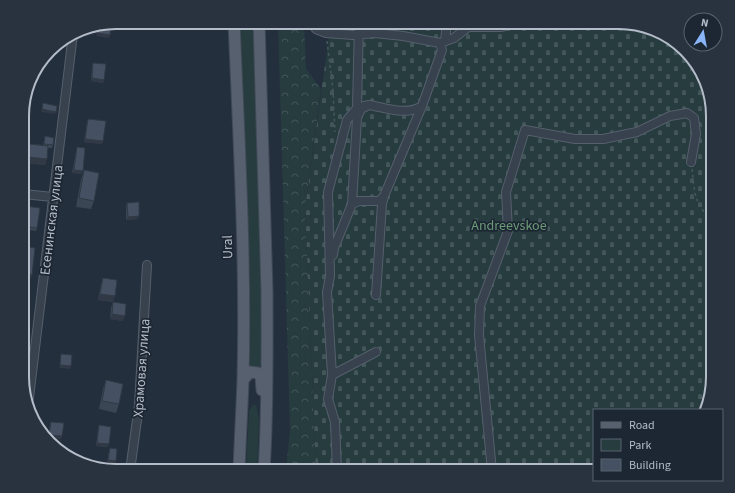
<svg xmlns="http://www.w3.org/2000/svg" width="735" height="493" viewBox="0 0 735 493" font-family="'Source Sans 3',sans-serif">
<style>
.green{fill:#263c3f}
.forest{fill:url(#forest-crowns)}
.cemetery{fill:url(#cemetery-stones)}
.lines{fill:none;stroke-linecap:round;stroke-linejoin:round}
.minor-casing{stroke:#565f6c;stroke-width:10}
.major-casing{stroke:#414a57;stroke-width:13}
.path{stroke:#44595c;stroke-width:1.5;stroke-dasharray:3 3;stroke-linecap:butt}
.minor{stroke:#38414e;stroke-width:8}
.major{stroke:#56606e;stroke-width:11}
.wall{fill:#3b4654}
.shaded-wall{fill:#303945}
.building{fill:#455162;stroke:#303945}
.labels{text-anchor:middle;stroke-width:3.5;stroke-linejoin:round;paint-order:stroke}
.street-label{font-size:14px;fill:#b4bcc9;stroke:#1d2633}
.park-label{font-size:14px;fill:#6b9a76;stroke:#1d2633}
.rim{fill:none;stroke:#b4bcc9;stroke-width:2}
</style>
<defs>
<pattern id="forest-crowns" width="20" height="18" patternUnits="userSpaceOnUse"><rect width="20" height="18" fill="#263c3f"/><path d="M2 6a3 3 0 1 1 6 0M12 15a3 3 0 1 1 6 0" fill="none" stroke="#435659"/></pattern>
<pattern id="cemetery-stones" width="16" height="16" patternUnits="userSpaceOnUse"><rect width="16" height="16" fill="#263c3f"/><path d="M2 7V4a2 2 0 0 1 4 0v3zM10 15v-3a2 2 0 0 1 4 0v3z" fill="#435659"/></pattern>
</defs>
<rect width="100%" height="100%" fill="#242f3e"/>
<path class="green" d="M240,22H254L263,359L259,368L255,369L251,367L248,358L250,278Z
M253,405H256L259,419L257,471H246L249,411Z"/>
<path class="forest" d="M278,22H304L306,69L321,89L305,208L316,471H286L290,430Z"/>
<path class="cemetery" d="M331,22H619L671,38L701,69L713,110V383L704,410H594V471H316L305,208Z"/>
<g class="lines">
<defs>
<path id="minor" d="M310,22L316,29L326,33L353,35L375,33L403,36L440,43L454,38L468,27H500L505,26L507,22
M445,41L447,22
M364,106L369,105C386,108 407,116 422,106
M23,194L53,197
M352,204L359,201H379L383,197
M382,204L384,196L422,106L442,50L440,43
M333,255L334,248L352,204L357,118L361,109L369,105
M376,295L382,204L379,201
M332,375L376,352
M28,406L73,34
M130,471L139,405L147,265
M337,471L335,422L328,399L332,375L327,292L330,276L328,192L347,120L357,108L359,22
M492,471L479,335L480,306L508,231L506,192L525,130L575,139H603L637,132L670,116L687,113L694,118L696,134L691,162"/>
<path id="major" d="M234,22C239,141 246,261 243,380C242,410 240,441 239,471
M259,22C262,112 265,202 267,292C267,352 268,411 264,471
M243,380L250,372L258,373L261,377L262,390"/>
</defs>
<use href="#minor" class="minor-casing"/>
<use href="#major" class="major-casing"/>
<path class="path" d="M327,41L333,90L335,132
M692,169C694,186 694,211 713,217"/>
<use href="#minor" class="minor"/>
<use href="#major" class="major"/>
</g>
<path class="wall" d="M93,63L104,80L103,83L91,81L92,66Z
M88,119L103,141L102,144L84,142L87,122Z
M23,127L27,143L26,146L23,145Z
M45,136L53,145L52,148H48L45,165L26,163L27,149L29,144L43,145Z
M77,147L82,174L72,173Z
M84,170L94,201L91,209L76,207L81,179Z
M127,203L138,219L126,220V206Z
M25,206L37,228L36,231L23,229V217Z
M103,278L113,302L98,300L101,284Z
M23,296L26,309L24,315H23Z
M113,302L123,321L110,319L111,308Z
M106,380L119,404L116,413L99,409L103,389Z
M51,422L61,439L48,438L50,425Z
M99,425L108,447L96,446L98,428Z
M110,448L116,461L115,464L107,463L109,451Z"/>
<path class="shaded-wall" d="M97,33L110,35L109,38L96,36Z
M53,47L59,48L58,51L51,50Z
M92,78L104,80L103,83L91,81Z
M42,109L56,112L55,114L41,112Z
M85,139L103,141L102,144L84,142Z
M28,157L47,159L45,165L26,163Z
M74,170L83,171L82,174L72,173Z
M139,216L138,219L126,220L128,217Z
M23,274L32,275L31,278L23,277Z
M100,294L115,296L113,302L98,300Z
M112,314L125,316L123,321L110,319Z
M60,365L71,366L70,369L59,368Z
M49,435L62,436L61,439L48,438Z
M97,443L109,444L108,447L96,446Z
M108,460L116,461L115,464L107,463Z"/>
<path class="building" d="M111,23L110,35L97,33L98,26Z
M60,42L59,48L53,47L54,45Z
M93,63L106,64L104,80L92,78Z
M43,103L57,106L56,112L42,109Z
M88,119L106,121L103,141L85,139Z
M23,127L29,128L27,143L23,142Z
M45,136L54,138L53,145L44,144Z
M29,144L48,146L47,159L28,157Z
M77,147L85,148L83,171L74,170Z
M84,170L99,173L94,201L79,198Z
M139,202V216L128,217L127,203Z
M25,206L40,208L37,228L23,226V221Z
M23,246L35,248L32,275L23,274Z
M103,278L117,280L115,296L100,294Z
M23,296L28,297L26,309L23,308Z
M113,302L126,304L125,316L112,314Z
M23,336L27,337L24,353H23Z
M61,354L72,355L71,366L60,365Z
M106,380L123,384L119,404L102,401Z
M51,422L64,423L62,436L49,435Z
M99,425L111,427L109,444L97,443Z
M110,448L117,449L116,461L108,460Z"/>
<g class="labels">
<g class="street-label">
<text transform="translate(51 220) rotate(-83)" y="5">Есенинская улица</text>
<text transform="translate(227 247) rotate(-91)" y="5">Ural</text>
<text transform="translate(141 368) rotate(-86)" y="5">Храмовая улица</text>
</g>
<g class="park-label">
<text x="509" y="230">Andreevskoe</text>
</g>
</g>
<path d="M0 0H735V493H0ZM116 29H619A87 87 0 0 1 706 116V377A87 87 0 0 1 619 464H116A87 87 0 0 1 29 377V116A87 87 0 0 1 116 29Z" fill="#29323f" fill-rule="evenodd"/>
<path class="rim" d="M116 29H619A87 87 0 0 1 706 116V377A87 87 0 0 1 619 464H116A87 87 0 0 1 29 377V116A87 87 0 0 1 116 29Z"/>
<rect x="593" y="409" width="130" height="72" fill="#1d2633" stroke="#59626f"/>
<rect x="601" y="422" width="20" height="6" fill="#56606e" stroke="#59626f"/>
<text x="629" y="429" font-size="12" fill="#b4bcc9">Road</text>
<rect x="601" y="439" width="20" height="12" fill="#263c3f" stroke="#59626f"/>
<text x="629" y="449" font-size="12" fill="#b4bcc9">Park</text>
<rect x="601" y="459" width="20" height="12" fill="#455162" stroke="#59626f"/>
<text x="629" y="469" font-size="12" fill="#b4bcc9">Building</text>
<g transform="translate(703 32) rotate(11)"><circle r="19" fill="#1d2633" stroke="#59626f"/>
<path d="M0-3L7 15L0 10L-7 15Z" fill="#8ab4f8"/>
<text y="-6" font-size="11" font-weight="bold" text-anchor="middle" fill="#b4bcc9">N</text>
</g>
</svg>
